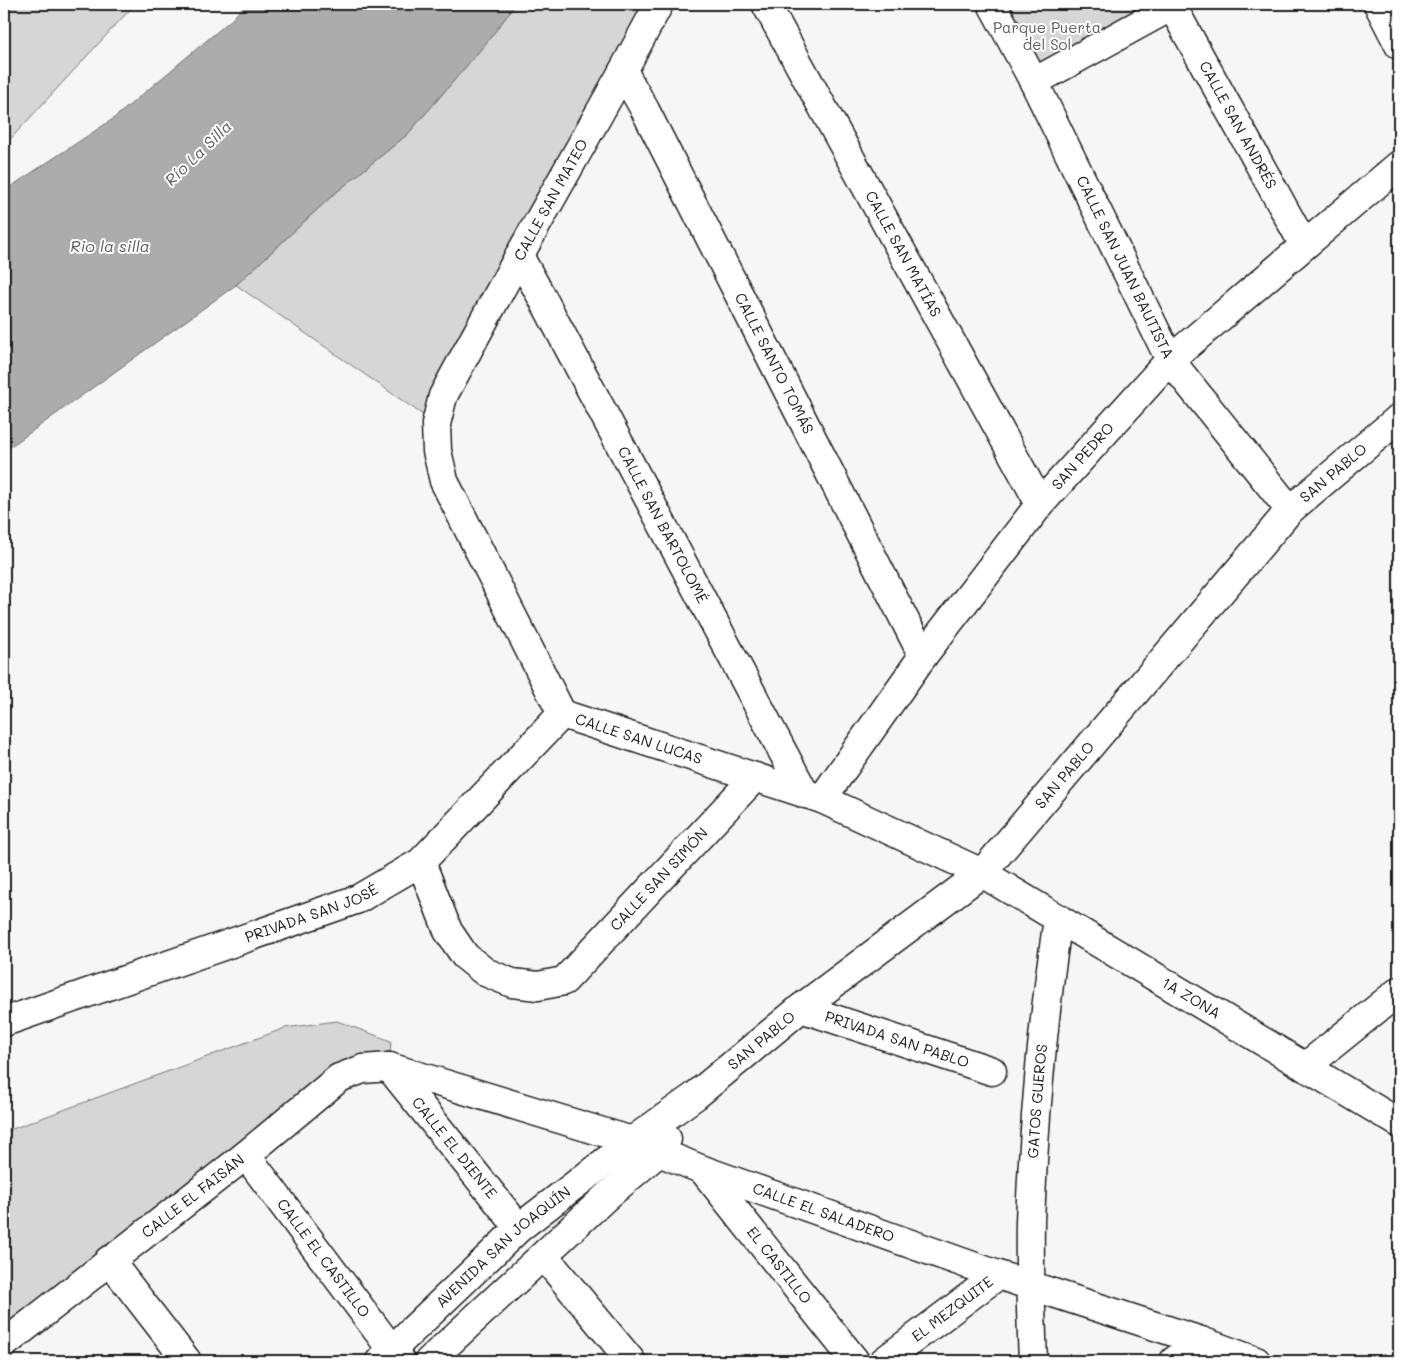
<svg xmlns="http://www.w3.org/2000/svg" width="1403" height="1365" viewBox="0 0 1403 1365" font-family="Mali,sans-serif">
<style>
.green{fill:#d6d6d6;stroke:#797979}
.water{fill:#acacac;stroke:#727272}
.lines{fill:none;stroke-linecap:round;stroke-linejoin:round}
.minor-casing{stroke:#1c1c1c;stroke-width:31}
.minor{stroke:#fff;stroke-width:28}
.labels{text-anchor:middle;stroke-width:4;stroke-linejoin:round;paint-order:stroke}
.park-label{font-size:15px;fill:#5d5d5d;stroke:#fff}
.street-label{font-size:15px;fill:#1c1c1c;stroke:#fff}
.water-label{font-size:16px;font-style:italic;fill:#5d5d5d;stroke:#fff}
</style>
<rect width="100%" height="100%" fill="#f6f6f6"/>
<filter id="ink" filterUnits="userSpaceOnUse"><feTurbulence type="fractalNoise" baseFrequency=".02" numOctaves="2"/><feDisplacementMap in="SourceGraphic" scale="10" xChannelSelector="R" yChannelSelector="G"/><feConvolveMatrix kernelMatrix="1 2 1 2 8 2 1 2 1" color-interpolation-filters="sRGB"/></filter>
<g filter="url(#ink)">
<path class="green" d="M4,4H135L4,146Z
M516,4H659L436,424L236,285L333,195L408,134L487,42Z
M992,4H1176L1034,82Z
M337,1021L391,1041L389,1067L363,1069L4,1344V1132L285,1028Z"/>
<path class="water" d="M246,4H516L487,42L408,134L333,195L236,285L17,442L4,450V191L113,119L231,20Z"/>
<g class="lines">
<defs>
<g id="minor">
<path id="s1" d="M659,4L623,71L519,256L443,396L436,424L437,451L444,481L562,714L822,799L982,873L1399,1123"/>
<path id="s2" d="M766,4L1040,504"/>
<path id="s3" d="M992,4L1034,82L1170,360L1290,510"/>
<path d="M1378,4L1399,45"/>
<path id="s4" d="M1172,6L1304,245"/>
<path id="s5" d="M623,71L645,110L923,656"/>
<path d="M1034,82L1176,4"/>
<path id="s6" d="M519,256L544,301L805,794"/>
<path id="s7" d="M822,799L923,656L1040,504L1170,360L1399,165"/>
<path id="s8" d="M421,862L448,931L465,956L485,972L512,983L538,986L564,981L755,777"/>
<path id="s9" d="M801,1008L992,1071"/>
<path id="s10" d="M4,1022L358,899L421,862L562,714"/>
<path id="s11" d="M389,1067L519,1228"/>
<path d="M1305,1067L1399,991"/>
<path id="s12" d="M246,1155L400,1361"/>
<path id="s13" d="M703,1170L855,1361"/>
<path d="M544,1256L631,1361"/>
<path d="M109,1260L187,1361"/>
<path id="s14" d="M4,1344L246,1155L339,1078L363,1069L389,1067L632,1141L703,1170L998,1275L1201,1341L1256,1361"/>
<path id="s15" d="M380,1361L519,1228L632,1141L695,1096L801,1008L982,873L1290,510L1399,418"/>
<path d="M429,1361L607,1196L659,1152L667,1139"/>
<path id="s16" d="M884,1361L998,1275"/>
<path id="s17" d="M1033,1361C1031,1314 1029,1268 1030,1221C1034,1119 1043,1018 1058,918"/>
<path d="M1174,1361L1201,1341"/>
</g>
</defs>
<use href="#minor" class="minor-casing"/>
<use href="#minor" class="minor"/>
</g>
</g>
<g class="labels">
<g class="park-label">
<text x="1047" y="33">Parque Puerta<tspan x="1047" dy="17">del Sol</tspan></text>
</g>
<g class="street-label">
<text dy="5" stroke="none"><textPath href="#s4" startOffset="136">CALLE SAN ANDRÉS</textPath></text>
<text transform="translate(551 200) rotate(-61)" y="5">CALLE SAN MATEO</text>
<text dy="5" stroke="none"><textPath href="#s2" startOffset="285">CALLE SAN MATÍAS</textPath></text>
<text dy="5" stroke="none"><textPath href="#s3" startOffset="295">CALLE SAN JUAN BAUTISTA</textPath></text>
<text dy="5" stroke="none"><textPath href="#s5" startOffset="329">CALLE SANTO TOMÁS</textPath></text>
<text dy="5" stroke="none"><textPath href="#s7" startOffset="431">SAN PEDRO</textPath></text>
<text dy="5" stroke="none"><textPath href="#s15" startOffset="1309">SAN PABLO</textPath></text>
<text dy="5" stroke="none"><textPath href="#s6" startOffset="305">CALLE SAN BARTOLOMÉ</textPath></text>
<text dy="5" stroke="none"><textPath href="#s1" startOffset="876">CALLE SAN LUCAS</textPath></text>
<text dy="5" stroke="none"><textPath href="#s15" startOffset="904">SAN PABLO</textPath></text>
<text dy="5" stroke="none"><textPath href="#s8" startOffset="351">CALLE SAN SIMÓN</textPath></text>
<text dy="5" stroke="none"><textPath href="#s10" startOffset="326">PRIVADA SAN JOSÉ</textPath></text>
<text dy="5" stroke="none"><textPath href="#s1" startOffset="1489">1A ZONA</textPath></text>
<text dy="5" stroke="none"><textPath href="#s9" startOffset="101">PRIVADA SAN PABLO</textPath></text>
<text dy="5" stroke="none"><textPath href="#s15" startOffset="499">SAN PABLO</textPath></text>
<text dy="5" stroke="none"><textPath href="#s17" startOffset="260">GATOS GUEROS</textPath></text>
<text dy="5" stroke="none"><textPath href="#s11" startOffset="104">CALLE EL DIENTE</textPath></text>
<text dy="5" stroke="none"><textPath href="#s14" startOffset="240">CALLE EL FAISÁN</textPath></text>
<text dy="5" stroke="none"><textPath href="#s14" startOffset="938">CALLE EL SALADERO</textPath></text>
<text dy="5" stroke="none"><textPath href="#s15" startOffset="168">AVENIDA SAN JOAQUÍN</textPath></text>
<text dy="5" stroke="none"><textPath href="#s12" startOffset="129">CALLE EL CASTILLO</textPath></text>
<text dy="5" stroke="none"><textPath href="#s13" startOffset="122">EL CASTILLO</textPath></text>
<text dy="5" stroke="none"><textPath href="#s16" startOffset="86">EL MEZQUITE</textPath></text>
</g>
<g class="water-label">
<text transform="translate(198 153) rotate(-44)" y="6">Río La Silla</text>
<text x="110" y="252">Rio la silla</text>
</g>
</g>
<rect width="1403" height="1365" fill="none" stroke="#fff" stroke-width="20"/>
<rect x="10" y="10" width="1383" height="1345" fill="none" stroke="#1c1c1c" stroke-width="2" filter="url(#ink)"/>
</svg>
